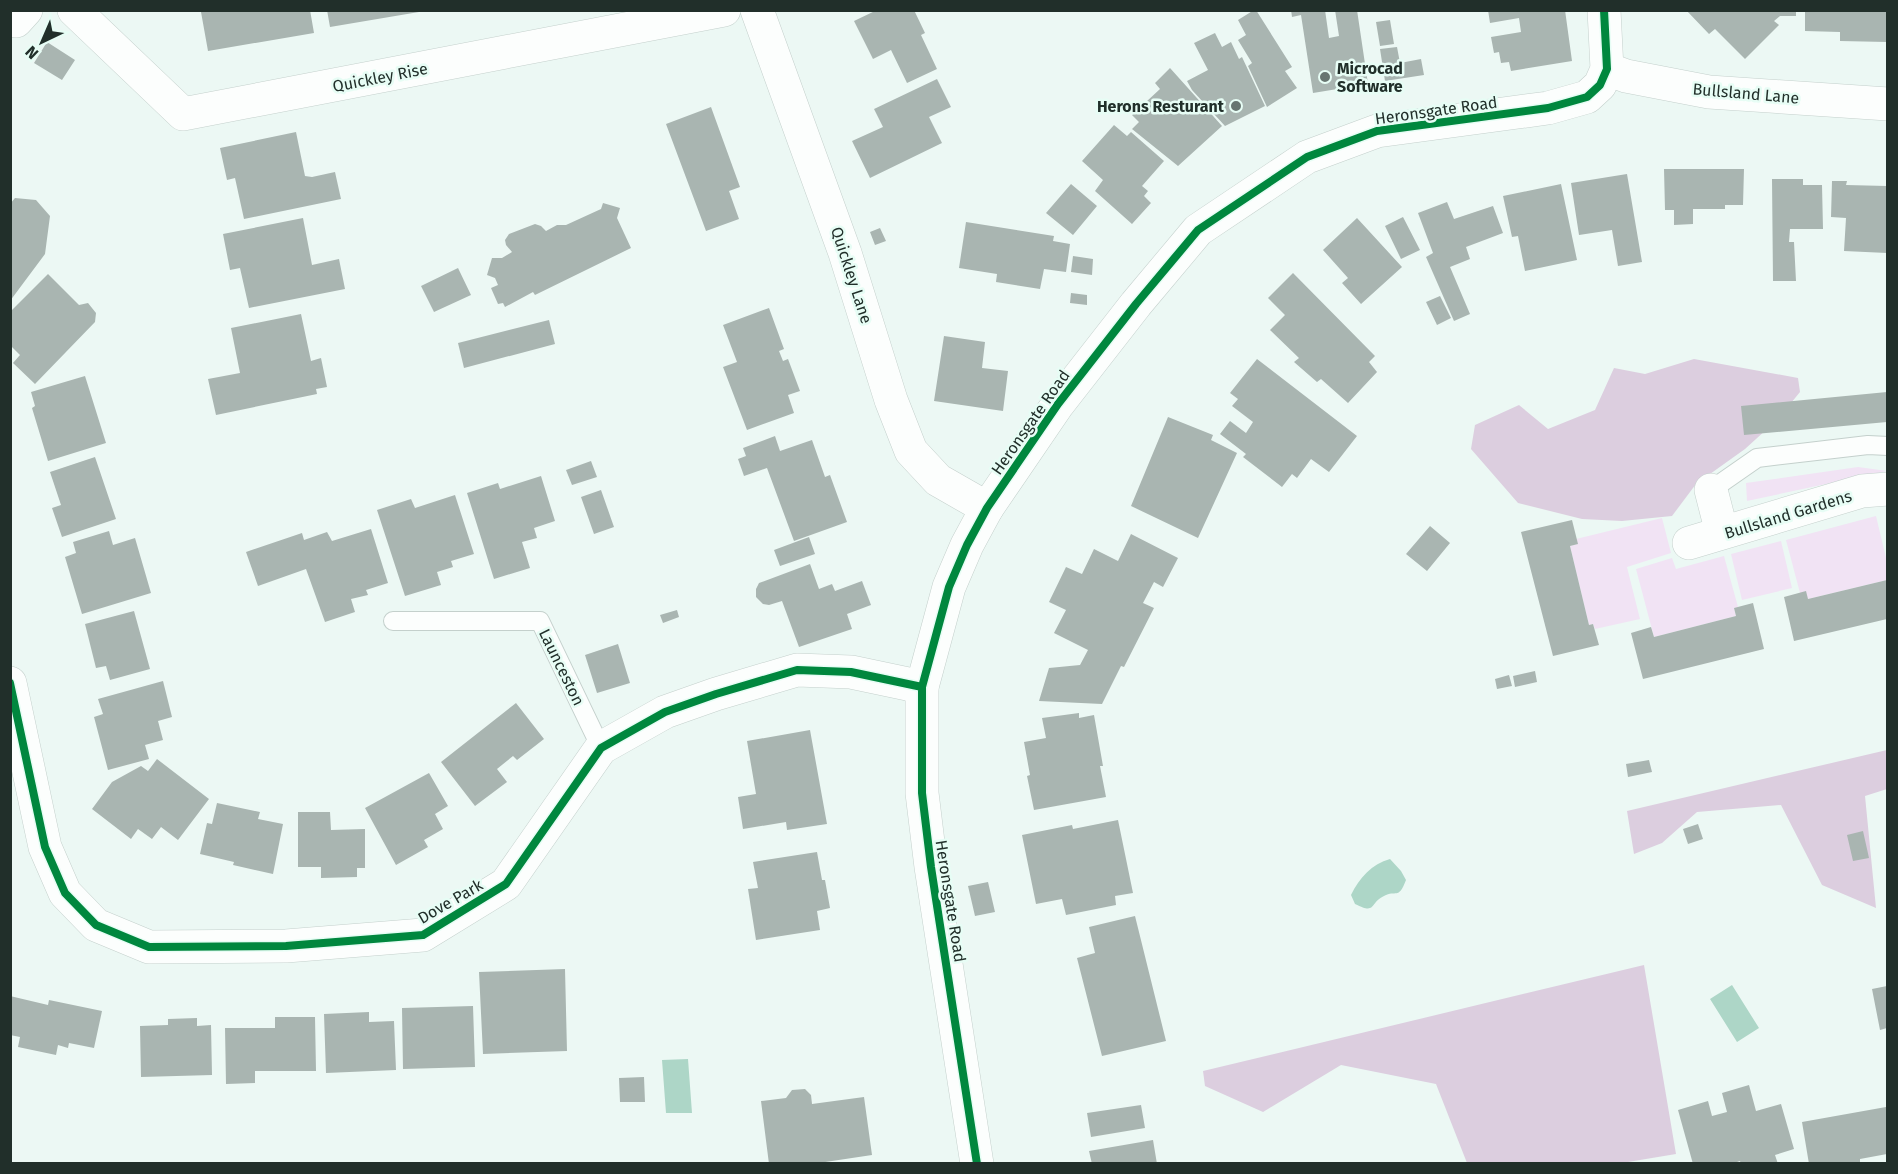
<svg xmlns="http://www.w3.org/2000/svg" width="1898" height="1174" viewBox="0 0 1898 1174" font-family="'Fira Sans',sans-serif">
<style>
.green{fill:#f1e3f4}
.forest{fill:#dccedf}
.water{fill:#add6c7}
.building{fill:#a9b5b1}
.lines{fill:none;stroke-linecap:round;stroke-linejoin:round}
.service-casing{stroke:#c4d0cc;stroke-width:20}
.minor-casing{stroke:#c4d0cc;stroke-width:34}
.tertiary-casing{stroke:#c4d0cc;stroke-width:34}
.service{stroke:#fcfefd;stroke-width:18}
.minor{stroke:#fcfefd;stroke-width:33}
.tertiary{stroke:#fcfefd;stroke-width:33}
.cycleway-casing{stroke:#e7fdf5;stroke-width:11}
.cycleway{stroke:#00873e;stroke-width:8}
.poi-dot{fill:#687571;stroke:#e7fdf5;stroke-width:2}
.labels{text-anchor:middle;stroke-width:5;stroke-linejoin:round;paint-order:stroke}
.poi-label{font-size:16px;font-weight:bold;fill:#212f2a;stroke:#e7fdf5;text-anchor:start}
.street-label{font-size:16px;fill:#212f2a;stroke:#e7fdf5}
</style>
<rect width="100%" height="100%" fill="#ecf8f4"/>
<path class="green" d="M1858,467L1887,471L1747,501L1746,483Z
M1876,516L1887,562V580L1808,599L1800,593L1786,540Z
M1662,518L1671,553L1627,567L1640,619L1595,629L1593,624L1589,625L1570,546L1577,544L1576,539Z
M1781,541L1792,588L1742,600L1731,554Z
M1724,556L1738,607L1734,608L1736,616L1654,637L1636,569L1672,558L1676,569Z"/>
<path class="forest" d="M1694,359L1798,378L1800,392L1778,419L1745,449L1696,484L1672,516L1622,521L1582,519L1518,503L1471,449L1475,425L1519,405L1548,429L1595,410L1614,368L1645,374Z
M1887,750V789L1865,796L1876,908L1822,885L1781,805L1697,812L1662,843L1634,854L1627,811Z
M1644,965L1676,1154L1622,1163H1467L1436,1084L1341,1065L1263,1112L1205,1086L1203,1071Z"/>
<path class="water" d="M1390,859L1401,871L1406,880C1398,901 1396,889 1384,896C1369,903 1377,915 1355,904L1351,895C1359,878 1372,864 1390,859Z
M1732,985L1759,1028L1737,1042L1710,999Z
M688,1059L692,1113H666L662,1060Z"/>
<path class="building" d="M212,10H310L314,33L208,51L201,12Z
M327,10H419V12L330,27Z
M877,10H914L925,33L921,35L937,69L907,83L891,50L873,59L854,21Z
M1254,10H1256L1292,67L1285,71L1297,88L1267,107L1248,66L1252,63L1238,40L1246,35L1238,20Z
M1291,10H1325L1329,38L1339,36L1335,10H1357L1368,84L1313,93L1301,15L1292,17Z
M1488,10H1565L1572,61L1511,71L1509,62L1501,63L1499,52L1494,53L1491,37L1521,32L1519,18L1490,23Z
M1686,10H1796V16H1780L1774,21L1779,25L1745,59L1715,29L1709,34Z
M1805,10H1887V42L1840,41V32L1805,31Z
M1390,20L1394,44L1380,46L1376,22Z
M1215,33L1222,47L1231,42L1239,59L1242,57L1265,106L1225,126L1192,90L1187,81L1208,70L1194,43Z
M47,42L75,60L62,80L34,63Z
M1397,47L1400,63L1421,59L1424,75L1385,81L1380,49Z
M1170,68L1222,126L1178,166L1132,129L1139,122L1132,115L1160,89L1155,83Z
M937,79L951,107L929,117L942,143L870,178L852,141L883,127L874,109Z
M711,107L740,187L729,191L739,219L706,231L666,124Z
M1114,125L1127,136L1131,132L1164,161L1142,186L1148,191L1144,196L1151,203L1132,224L1095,191L1103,180L1082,161Z
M296,132L305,176L312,177L335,172L341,199L244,219L235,178L227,180L220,148Z
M1664,169H1744L1743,205H1725V209H1693V224L1674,225V210H1665Z
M1627,174L1642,262L1618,266L1612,230L1579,235L1571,183Z
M1772,179H1803V185H1822L1823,229H1790L1789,242H1794L1796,281H1773Z
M1832,181H1847L1846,185L1887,186V253L1844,251L1846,218L1831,217Z
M1071,184L1097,206L1073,235L1046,213Z
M1561,184L1577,260L1525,271L1518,236L1512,237L1503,196Z
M15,198L36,200L50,216L45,254L10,301V204Z
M1447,202L1454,219L1493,206L1503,233L1466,247L1470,259L1450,267L1470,314L1454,321L1426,257L1433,253L1418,213Z
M603,203L620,208L617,218L631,248L535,295L533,292L505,307L503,303L498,304L491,288L498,285L495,278L487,275L492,258H502L512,252L506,245L505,240L509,234L535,224L541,226L546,231L557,225H566L601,209Z
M1403,217L1420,250L1401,259L1385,226Z
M303,218L312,265L339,259L345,289L249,308L240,268L230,270L223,234Z
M1357,218L1402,267L1361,304L1342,283L1348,278L1323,250Z
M966,222L1054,236L1053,241L1070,244L1066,272L1044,269L1040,289L996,282L997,274L959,268Z
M880,228L886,241L875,245L870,232Z
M1073,256L1093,259L1092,275L1071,272Z
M458,268L471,295L434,312L421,286Z
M1293,273L1375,356L1369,362L1377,372L1348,403L1321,379L1317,382L1294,362L1299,358L1270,330L1285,315L1268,298Z
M48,274L79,305L88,303L96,313L95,322L35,384L13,363L20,355L10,345V312Z
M1071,293L1087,295V305L1070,303Z
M1440,296L1451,318L1437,325L1426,302Z
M769,308L784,349L779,351L783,361L788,359L800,391L788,395L794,413L747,430L723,367L737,362L723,325Z
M301,314L311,361L321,358L327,387L316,389L317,394L216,415L208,379L240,373L231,328Z
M549,320L555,344L464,368L458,343Z
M944,336L985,342L982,368L1008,371L1003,411L934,401Z
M1257,359L1357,436L1329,472L1311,459L1297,478L1292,474L1282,487L1243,457L1246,454L1220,434L1230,421L1246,433L1253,422L1232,406L1238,399L1230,393Z
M85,376L106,443L48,461L32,408L35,406L31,392Z
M1887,392V422L1744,435L1741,406Z
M1168,417L1213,435L1211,440L1237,453L1198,538L1131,506Z
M775,436L780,451L812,440L825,477L830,475L847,522L794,541L767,468L744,476L738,459L746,456L743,448Z
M95,457L116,519L62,537L52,508L61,505L50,472Z
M591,461L597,477L572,485L566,470Z
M541,476L555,521L534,528L537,538L522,542L530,568L494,579L467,493L498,483L500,489Z
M601,490L614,527L594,534L581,497Z
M455,495L474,554L451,561L453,567L437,572L441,585L405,596L377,510L411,499L415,508Z
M1572,520L1578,544L1570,546L1589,625L1593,624L1599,645L1553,656L1521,532Z
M1430,526L1450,543L1427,571L1406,554Z
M371,529L388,583L366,590L368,595L351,599L355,612L325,622L306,569L258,586L246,552L302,533L304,540L327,532L332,541Z
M109,531L113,545L135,538L151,593L82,614L65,557L76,553L73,542Z
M1131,534L1178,558L1163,587L1154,582L1143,603L1154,608L1124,667L1121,666L1102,704L1039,701L1049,668L1080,665L1088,650L1054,633L1066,610L1049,602L1066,567L1082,574L1094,549L1118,561Z
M809,537L815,554L780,566L774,550Z
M810,564L819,589L832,584L835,591L862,581L871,605L847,614L852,629L799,647L782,601L769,605L763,604L756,597V589L759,583Z
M1887,580V619L1794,641L1784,597L1806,591L1808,599Z
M1753,603L1764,649L1643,679L1631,633L1651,627L1654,637L1736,616L1734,608Z
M677,610L679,617L663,623L660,615Z
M134,611L150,669L110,680L106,666L96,668L85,624Z
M618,644L630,683L597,693L585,655Z
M1535,671L1537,682L1515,687L1513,676Z
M1509,675L1512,686L1497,689L1495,679Z
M163,681L172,717L158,721L163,740L145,745L149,759L108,770L94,717L103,714L98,699Z
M516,703L544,739L517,760L513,756L497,769L507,782L475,806L441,762Z
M1079,713V718L1094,715L1103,766H1100L1106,797L1034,810L1027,776L1030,775L1024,742L1046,738L1042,718Z
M810,730L827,824L787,830L786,822L743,829L738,797L756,794L747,741Z
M157,759L209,799L178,840L161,827L152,839L138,829L131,839L92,809L112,782L141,766L148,771Z
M1649,760L1652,772L1628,777L1626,764Z
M429,773L448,806L435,814L443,829L424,840L428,847L396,865L365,808Z
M217,803L260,812L258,819L283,824L273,874L233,865L234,862L200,854L207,823L212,824Z
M298,812H330L331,830L365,829V868H357V877L321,878V867H298Z
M1118,820L1133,893L1115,896L1116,905L1066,915L1062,899L1036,904L1022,835L1072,825L1073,829Z
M1698,824L1703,839L1688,844L1683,829Z
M1863,831L1869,858L1853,861L1847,835Z
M817,852L822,880H825L830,908L817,911L820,930L756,940L748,889L758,888L753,862Z
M988,882L995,912L975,916L968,886Z
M1135,916L1166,1041L1102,1056L1077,958L1095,953L1089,927Z
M565,969L567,1051L483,1054L479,972Z
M1887,986V1028L1880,1030L1872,989Z
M10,996L48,1005L49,1000L102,1011L94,1048L69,1043L68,1048L58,1045L56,1055L18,1047L20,1037L10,1035Z
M473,1006L475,1067L403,1069L402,1008Z
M369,1012V1022L394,1021L396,1070L326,1073L324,1014Z
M275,1017H315L316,1071H255V1083L226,1084L225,1028H275Z
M197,1018V1026L211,1025L212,1075L141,1077L140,1026L168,1025V1019Z
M644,1077L645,1102H620L619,1078Z
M1749,1085L1756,1111L1781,1104L1794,1149L1775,1155L1778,1164H1741L1740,1161L1731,1164H1693L1678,1110L1708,1101L1712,1116L1727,1112L1722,1093Z
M805,1089L811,1095L812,1104L864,1097L872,1155L812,1164H769L761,1101L786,1098L792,1090Z
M1141,1105L1145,1128L1091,1137L1087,1113Z
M1886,1107L1887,1154L1860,1159V1164H1809L1802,1122Z
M1153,1140L1157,1164H1092L1089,1151Z"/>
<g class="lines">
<defs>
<path id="service" d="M1711,490L1757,458L1868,445L1888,446
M393,621H540L601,748"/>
<path id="minor" d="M74,10L183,114L724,10
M757,10L845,253L891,400L911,451L938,480L987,508
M16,21L26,10
M1607,69L1626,76L1709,92L1888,104
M1711,490L1722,533
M1689,543L1862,491L1888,489
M10,683L45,847L65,893L96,925L149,947L286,946L423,935L506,884L601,748L665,712L716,694L797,670L851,672L922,687"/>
<path id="tertiary" d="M977,1164L931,867L922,793V687L949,587L967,545L987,508L1058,404L1136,304L1198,230L1307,157L1377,131L1548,108L1587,97L1600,85L1607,69L1604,10"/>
</defs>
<use href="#service" class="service-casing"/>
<use href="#minor" class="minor-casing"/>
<use href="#tertiary" class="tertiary-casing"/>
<use href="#service" class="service"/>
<use href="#minor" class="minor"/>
<use href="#tertiary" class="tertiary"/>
<defs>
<path id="cycleway" d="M10,683L45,847L65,893L96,925L149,947L286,946L423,935L506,884L601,748L665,712L716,694L797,670L851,672L922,687
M977,1164L931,867L922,793V687L949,587L967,545L987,508L1058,404L1136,304L1198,230L1307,157L1377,131L1548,108L1587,97L1600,85L1607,69L1604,10"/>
</defs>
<use href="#cycleway" class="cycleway-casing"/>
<use href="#cycleway" class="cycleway"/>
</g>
<g class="poi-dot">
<circle cx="1325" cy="77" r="6"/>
<circle cx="1236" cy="106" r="6"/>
</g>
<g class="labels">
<g class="poi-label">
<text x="1337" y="74">Microcad<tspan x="1337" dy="18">Software</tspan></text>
<text x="1224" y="112" text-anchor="end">Herons Resturant</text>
</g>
<g class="street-label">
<text transform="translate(380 77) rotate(-11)" y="6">Quickley Rise</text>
<text transform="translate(1746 93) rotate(5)" y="6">Bullsland Lane</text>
<text transform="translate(1436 110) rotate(-8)" y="6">Heronsgate Road</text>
<text transform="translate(852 275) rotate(72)" y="6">Quickley Lane</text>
<text transform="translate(1030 422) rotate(-55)" y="6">Heronsgate Road</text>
<text transform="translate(1788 514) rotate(-17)" y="6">Bullsland Gardens</text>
<text transform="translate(562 667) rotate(64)" y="6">Launceston</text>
<text transform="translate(450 901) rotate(-30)" y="6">Dove Park</text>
<text transform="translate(951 901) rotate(81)" y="6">Heronsgate Road</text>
</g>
</g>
<rect width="1898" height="1174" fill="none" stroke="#212f2a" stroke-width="24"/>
<g transform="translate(42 42) rotate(224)" stroke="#e7fdf5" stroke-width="4.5" paint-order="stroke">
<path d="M0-4.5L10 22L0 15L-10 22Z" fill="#212f2a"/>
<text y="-9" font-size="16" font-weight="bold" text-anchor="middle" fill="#212f2a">N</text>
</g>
</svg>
